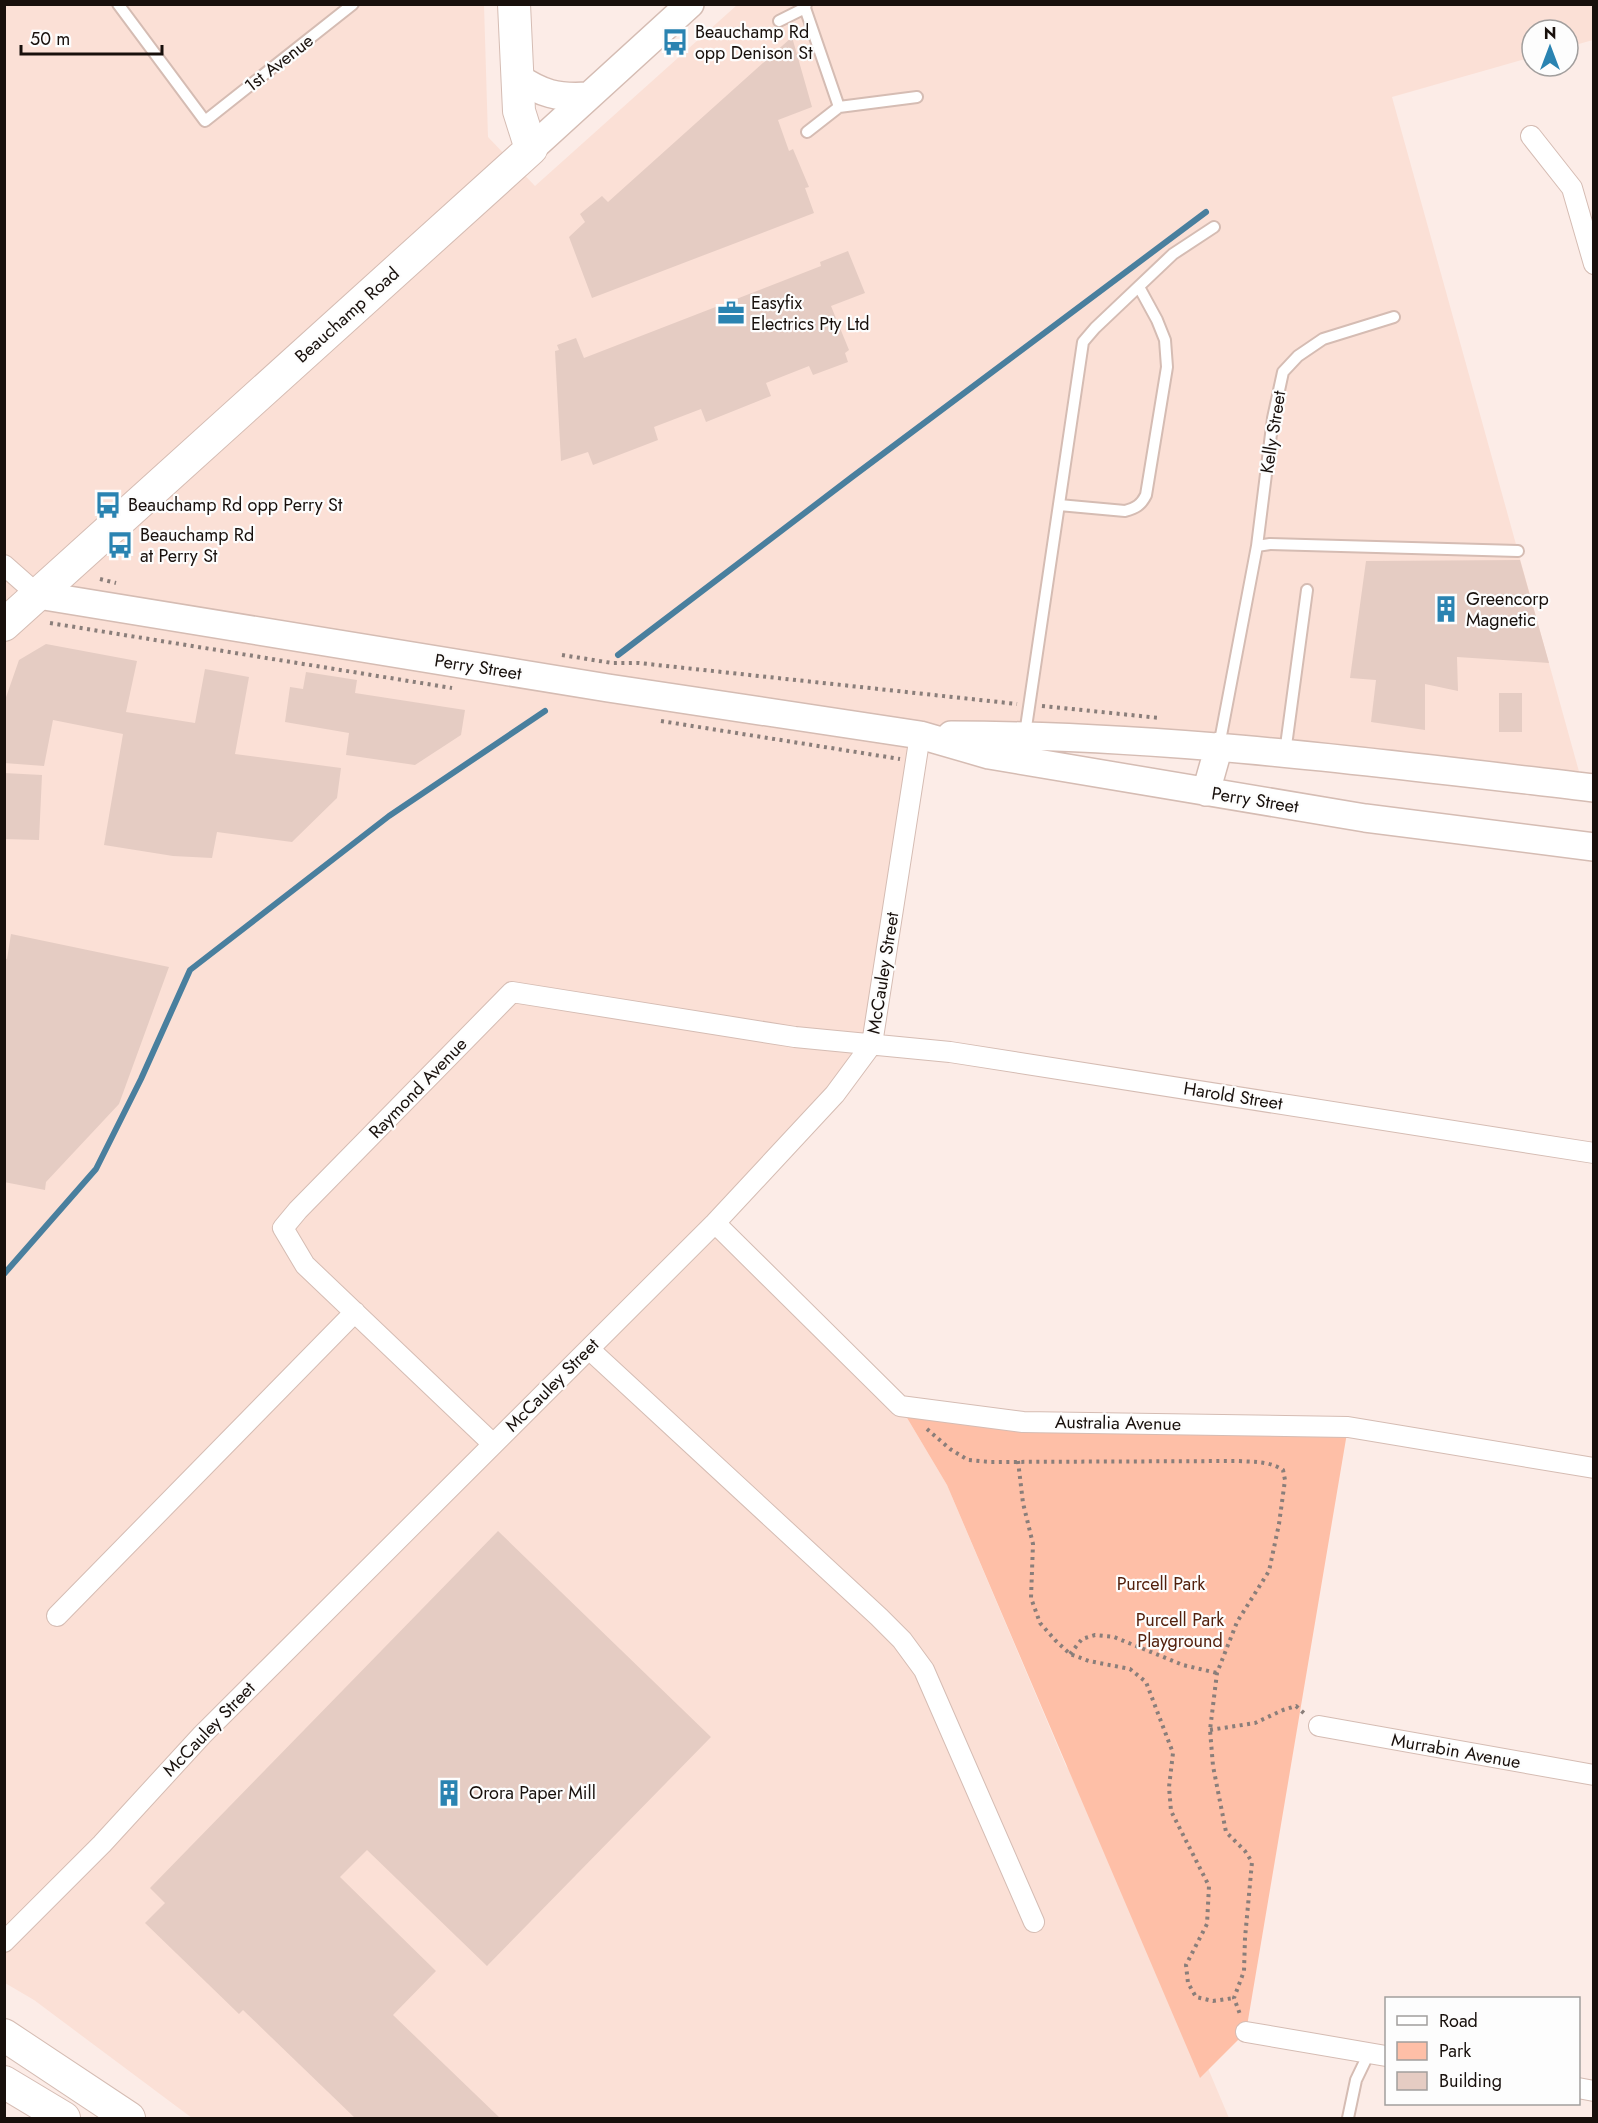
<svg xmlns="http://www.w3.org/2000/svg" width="1598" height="2123" viewBox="0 0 1598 2123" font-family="Jost,sans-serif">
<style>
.built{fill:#fbe0d6}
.green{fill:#febfa7}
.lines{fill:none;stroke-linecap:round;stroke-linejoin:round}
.stream{stroke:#497f9e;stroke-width:6}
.building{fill:#e5ccc3}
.lane-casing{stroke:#d5bcb3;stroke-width:14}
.street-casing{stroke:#d5bcb3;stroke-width:22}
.secondary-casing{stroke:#d5bcb3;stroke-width:30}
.primary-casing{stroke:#d5bcb3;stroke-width:34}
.path{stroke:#8a7e7a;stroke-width:4;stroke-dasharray:3 4.5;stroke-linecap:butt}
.lane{stroke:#fff;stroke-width:10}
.street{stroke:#fff;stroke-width:20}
.secondary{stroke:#fff;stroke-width:27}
.primary{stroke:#fff;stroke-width:32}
.labels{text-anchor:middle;stroke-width:4.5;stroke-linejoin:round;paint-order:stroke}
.poi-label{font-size:18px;fill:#18100c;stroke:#fdfdfd;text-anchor:start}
.street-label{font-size:18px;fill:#18100c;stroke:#fdfdfd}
.park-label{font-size:18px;fill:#53210d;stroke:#fdfdfd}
</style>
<rect width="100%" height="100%" fill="#fcece7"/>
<path class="built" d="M5,5H484L488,137L535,186L737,5H1593V40L1568,47V30H1532V57L1392,97L1583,786L920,735L872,1044L715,1223L900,1406L947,1485L1066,1766L1093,1796L1229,2118H192L34,2000L5,1983Z"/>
<path class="green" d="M900,1406L1023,1422L1348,1427L1246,2032L1200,2078L947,1485Z"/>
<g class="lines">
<path class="stream" d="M618,655L852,477L1206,212
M4,1274L96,1169L141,1079L190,970L389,816L545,711"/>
</g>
<path class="building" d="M792,37L812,107L778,120L789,151L793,149L809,187L805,188L814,213L592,298L569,237L585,222L580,214L602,196L608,202Z
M848,251L865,293L831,306L849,350L845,353L848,362L813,375L809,366L766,383L771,396L706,422L701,409L654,427L658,440L593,465L588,452L561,461L555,351L559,350L557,345L576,338L584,358L821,266L820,262Z
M1520,560L1549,663L1457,657L1458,691L1425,684V730L1371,722L1376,680L1350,678L1366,561Z
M46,644L137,661L126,712L195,723L205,669L249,677L235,754L341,768L337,798L292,842L217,832L212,858L173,856L104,845L123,734L53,720L44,766L4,763V703L19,660Z
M306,672L357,680L355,693L465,710L461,735L415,765L346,755L349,733L285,722L290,687L303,689Z
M1499,693H1522V732H1499Z
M4,773L42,775L39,840L4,839Z
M11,934L169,967L119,1104L46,1182L45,1190L4,1182V958L7,959Z
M498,1531L711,1737L487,1966L367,1850L340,1877L436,1971L393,2015L500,2118H355L243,2010L239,2014L145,1923L165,1903L150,1888Z"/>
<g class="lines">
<defs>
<path id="lane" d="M118,4L205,121L353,4
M806,4L805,8L839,107L807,132
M779,21L805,8
M839,107L917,97
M1059,505L1125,511C1136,508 1141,505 1146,495L1167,367L1165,340L1157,320L1139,287
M1257,546L1270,544L1518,551
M1025,734L1083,342L1095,328L1173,254L1214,227
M1219,746L1257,546L1273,418L1283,372L1298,356L1323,339L1394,317
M1285,753L1307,590
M1348,2118L1356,2080L1369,2053"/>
<path id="street" d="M1531,136L1572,188L1594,264
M4,565L38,595
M715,1223L900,1406L1023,1422L1348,1427L1594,1468
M589,1349L879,1617L902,1640L924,1670L1034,1922
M493,1444L305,1265L283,1228L298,1210L512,992L795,1037L950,1052L1594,1153
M57,1616L355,1312
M1319,1726L1594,1775
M4,1942L102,1844L202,1735L715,1223L835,1094L872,1044L920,735
M1246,2032L1386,2056
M1578,2088L1594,2091"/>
<path id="secondary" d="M517,77C542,94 557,98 588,96
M531,149L690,4
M38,595L608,688L920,735L989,755L1365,818L1594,847
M951,735C1166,735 1380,763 1594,788
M1206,792L1219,746"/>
<path id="primary" d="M4,625L531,149L519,111L514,4
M4,2035L129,2118
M4,2082L64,2118"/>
</defs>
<use href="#lane" class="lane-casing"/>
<use href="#street" class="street-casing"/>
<use href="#secondary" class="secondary-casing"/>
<use href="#primary" class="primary-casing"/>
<path class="path" d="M100,579L116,583
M50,623L452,688
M562,655L612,663H639L1017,704
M1042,706L1160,718
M661,721L900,759
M927,1429L950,1449L968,1460L991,1462L1237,1461C1254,1462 1269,1461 1283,1470L1285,1480L1279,1524L1269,1571L1237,1622L1217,1673L1210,1730L1213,1766L1226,1832L1245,1851L1252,1862L1245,1938L1244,1971L1234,1998L1241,2017
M1018,1461L1023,1503L1033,1544L1031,1598L1040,1623L1055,1640L1070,1654L1089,1661L1130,1669L1146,1682L1173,1753L1169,1787L1171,1811L1209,1886L1207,1924L1186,1965L1188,1983L1196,1997L1213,2001L1234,1998
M1070,1654L1082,1639L1095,1635L1114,1637L1183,1665L1217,1673
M1210,1730L1255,1723L1283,1710L1296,1706L1307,1716"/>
<use href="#lane" class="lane"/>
<use href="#street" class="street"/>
<use href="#secondary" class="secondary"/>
<use href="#primary" class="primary"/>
</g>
<defs>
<symbol id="bus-bare" viewBox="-9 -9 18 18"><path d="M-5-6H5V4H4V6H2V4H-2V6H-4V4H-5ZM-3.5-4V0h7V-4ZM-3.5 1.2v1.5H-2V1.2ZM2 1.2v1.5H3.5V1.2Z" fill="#2a83b1" stroke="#fdfdfd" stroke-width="2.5" paint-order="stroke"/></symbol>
<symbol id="office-bare" viewBox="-9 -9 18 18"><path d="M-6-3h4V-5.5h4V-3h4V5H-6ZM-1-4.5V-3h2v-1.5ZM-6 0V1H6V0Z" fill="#2a83b1" stroke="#fdfdfd" stroke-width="2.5" paint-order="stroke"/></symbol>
<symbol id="building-bare" viewBox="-9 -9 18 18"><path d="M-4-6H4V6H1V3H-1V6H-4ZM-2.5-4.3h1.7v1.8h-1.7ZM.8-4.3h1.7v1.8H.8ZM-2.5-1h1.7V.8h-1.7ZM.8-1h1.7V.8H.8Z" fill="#2a83b1" stroke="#fdfdfd" stroke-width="2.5" paint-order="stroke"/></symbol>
</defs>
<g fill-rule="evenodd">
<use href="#bus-bare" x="656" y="23" width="38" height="38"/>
<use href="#office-bare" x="712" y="294" width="38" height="38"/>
<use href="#bus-bare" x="89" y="486" width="38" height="38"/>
<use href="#bus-bare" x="101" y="526" width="38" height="38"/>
<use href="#building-bare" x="1427" y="590" width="38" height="38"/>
<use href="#building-bare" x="430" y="1774" width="38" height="38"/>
</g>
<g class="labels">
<g class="poi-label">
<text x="695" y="38">Beauchamp Rd<tspan x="695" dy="21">opp Denison St</tspan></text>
<text x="751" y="309">Easyfix<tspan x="751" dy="21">Electrics Pty Ltd</tspan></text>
<text x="128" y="511">Beauchamp Rd opp Perry St</text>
<text x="140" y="541">Beauchamp Rd<tspan x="140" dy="21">at Perry St</tspan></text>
<text x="1466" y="605">Greencorp<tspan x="1466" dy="21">Magnetic</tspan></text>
<text x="469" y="1799">Orora Paper Mill</text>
</g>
<g class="street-label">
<text transform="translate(279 63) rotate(-38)" y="6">1st Avenue</text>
<text transform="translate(347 315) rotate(-42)" y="6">Beauchamp Road</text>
<text transform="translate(1273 432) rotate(-81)" y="6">Kelly Street</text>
<text transform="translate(478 667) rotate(9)" y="6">Perry Street</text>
<text transform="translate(1255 800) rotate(9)" y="6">Perry Street</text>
<text transform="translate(883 973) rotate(-81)" y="6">McCauley Street</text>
<text transform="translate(418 1088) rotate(-46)" y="6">Raymond Avenue</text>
<text transform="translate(1233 1096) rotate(9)" y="6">Harold Street</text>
<text transform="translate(552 1385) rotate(-45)" y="6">McCauley Street</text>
<text transform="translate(1118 1423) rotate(1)" y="6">Australia Avenue</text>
<text transform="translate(209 1729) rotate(-46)" y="6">McCauley Street</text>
<text transform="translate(1456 1751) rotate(10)" y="6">Murrabin Avenue</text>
</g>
<g class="park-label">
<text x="1161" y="1590">Purcell Park</text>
<text x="1180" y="1626">Purcell Park<tspan x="1180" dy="21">Playground</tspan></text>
</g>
</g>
<rect width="1598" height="2123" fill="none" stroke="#18100c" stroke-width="12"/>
<rect x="1385" y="1997" width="195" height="108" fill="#fdfdfd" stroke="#a19e9d" stroke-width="1.5"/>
<rect x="1397" y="2016" width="30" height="9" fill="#ffffff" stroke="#a19e9d" stroke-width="1.5"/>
<text x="1439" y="2027" font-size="18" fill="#18100c">Road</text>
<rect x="1397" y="2042" width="30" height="18" fill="#febfa7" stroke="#a19e9d" stroke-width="1.5"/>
<text x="1439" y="2057" font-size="18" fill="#18100c">Park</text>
<rect x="1397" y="2072" width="30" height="18" fill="#e5ccc3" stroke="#a19e9d" stroke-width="1.5"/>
<text x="1439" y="2087" font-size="18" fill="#18100c">Building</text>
<g transform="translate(1550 48)"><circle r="28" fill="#fdfdfd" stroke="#a19e9d" stroke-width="1.5"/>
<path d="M0-4.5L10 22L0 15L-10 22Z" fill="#2a83b1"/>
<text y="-9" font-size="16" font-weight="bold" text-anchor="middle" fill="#18100c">N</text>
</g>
<path d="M21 45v9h141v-9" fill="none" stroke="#18100c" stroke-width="3"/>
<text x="30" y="45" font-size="18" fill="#18100c" stroke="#fdfdfd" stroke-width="4.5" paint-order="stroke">50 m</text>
</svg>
